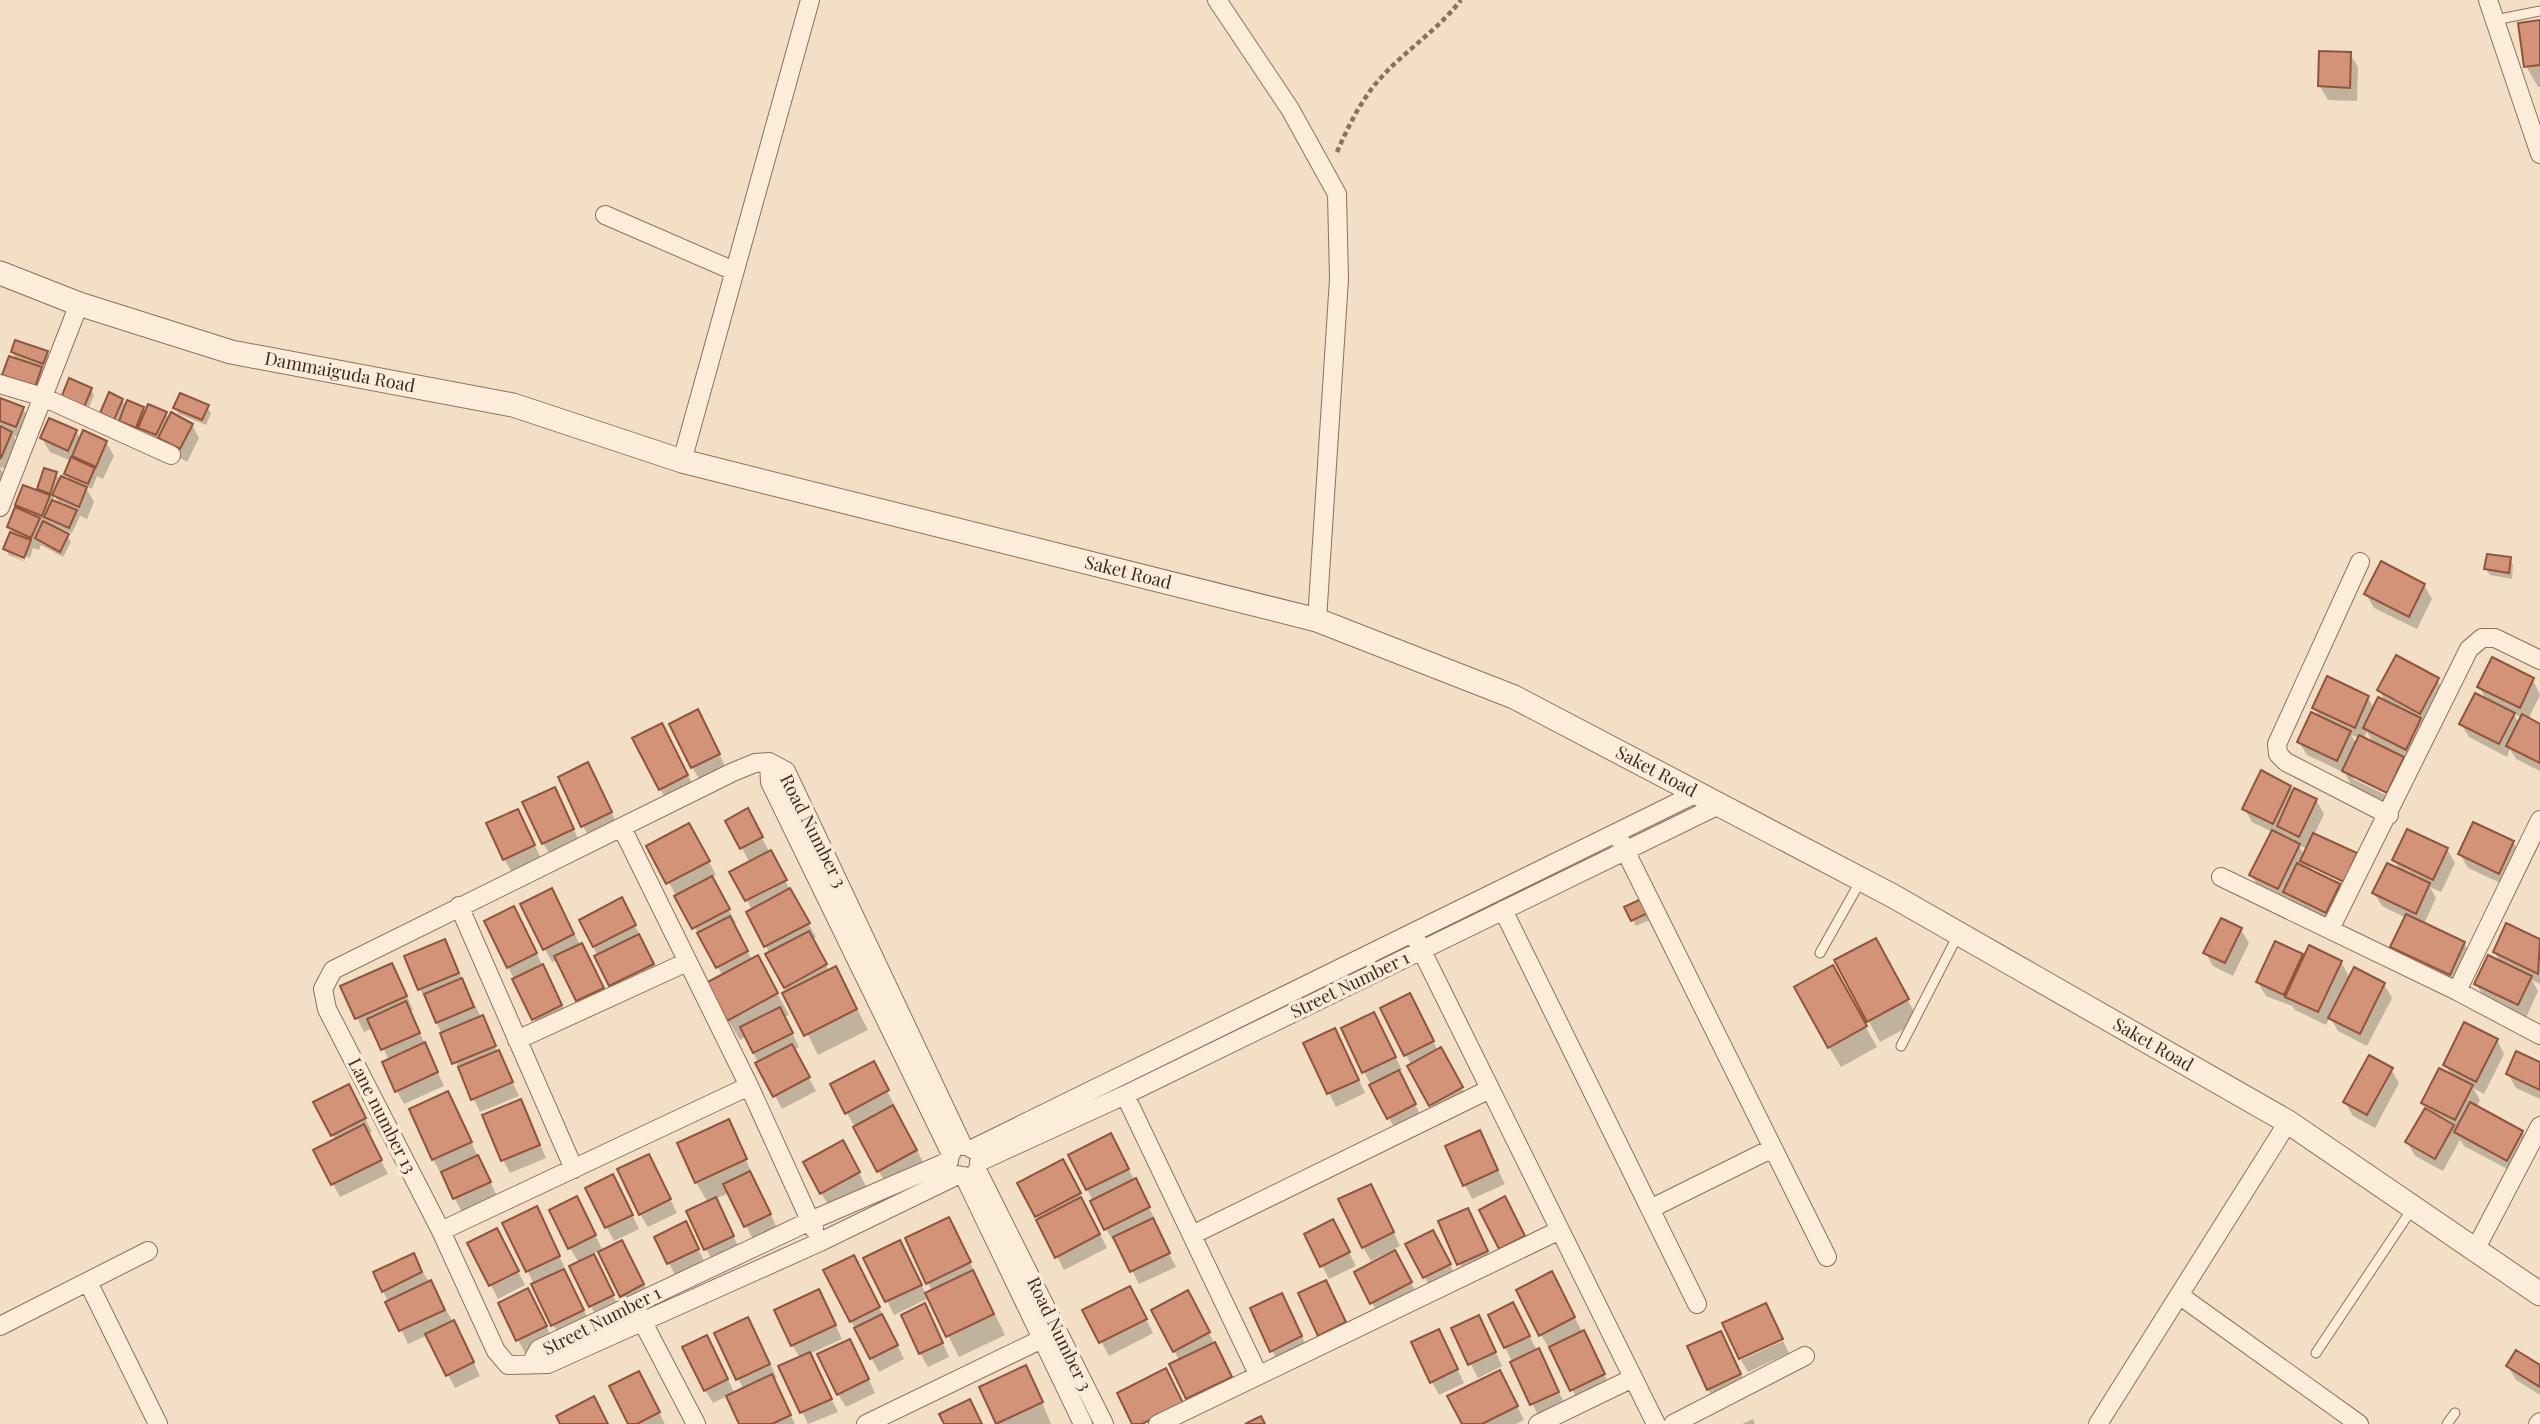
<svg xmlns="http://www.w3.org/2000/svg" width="2540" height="1424" viewBox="0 0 2540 1424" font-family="'Playfair Display',serif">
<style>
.shadow{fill:#0003;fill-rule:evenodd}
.building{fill:#d39379;stroke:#90543d;stroke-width:2}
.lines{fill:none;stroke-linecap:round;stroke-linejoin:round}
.service-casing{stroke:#8f6f5a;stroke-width:11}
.minor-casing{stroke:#8f6f5a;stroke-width:20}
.tertiary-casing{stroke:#8f6f5a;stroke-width:25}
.path{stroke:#8f6f5a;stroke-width:4.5;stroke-dasharray:5 3.5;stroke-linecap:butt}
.service{stroke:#fbedda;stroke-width:9}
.minor{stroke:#fbedda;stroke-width:18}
.tertiary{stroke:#fbedda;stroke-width:23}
.labels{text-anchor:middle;stroke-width:7;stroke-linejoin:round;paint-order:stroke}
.street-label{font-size:18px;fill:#3e2a1f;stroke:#f8ead6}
</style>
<rect width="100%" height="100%" fill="#f2dfc6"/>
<path class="shadow" d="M2540,21V87H2538L2526,66Z
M2350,54L2358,67L2357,101L2328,100L2320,86Z
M12,352L47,353L50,359L46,369L40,367L48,382L43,399L12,389L4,375L17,360Z
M91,389L94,395L87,412L67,404Z
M0,400L23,409L30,422L24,440L13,435L19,447L9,470L0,467Z
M122,400L126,407L143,408L146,413H165L169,420L192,425L199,438L187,462L168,451L160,439L144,434L141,429L139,433L124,427L120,420L118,425L105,419L102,413Z
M207,407L211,413L206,425L179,414L175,408Z
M76,431L81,440L106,442L114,456L103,479L97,476L92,489L85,486L94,502L87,519L80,516L72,533L53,525L52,528L67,535L71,542L63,557L41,545L39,550L33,548L30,558L8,549V552L28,563L9,555L5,548L12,532L9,527L21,511L17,505L41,494L39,489L56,474L60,481L71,482L66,474L72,461L50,452L42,438ZM41,489L59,495L56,498L60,505L52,502L54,497L41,492Z
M0,468L7,479L0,495Z
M2510,559L2513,565L2512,579L2490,575L2486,569Z
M2424,585L2432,599L2417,629L2374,608L2366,594Z
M2437,680L2445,693L2428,726L2422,723L2427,733L2414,762L2402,756L2411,772L2395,806L2351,785L2345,773L2307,755L2299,742L2320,718L2314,708L2368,698L2374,708L2386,703L2379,690ZM2367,732L2374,744L2363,739ZM2351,735L2359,738L2357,744ZM2353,775L2396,795L2394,799L2353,779Z
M2533,680L2540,695L2528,720L2540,726V771L2516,759L2510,749L2507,757L2469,737L2461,724L2487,701L2479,687ZM2514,714L2522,718L2519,724Z
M705,725L726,768L700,780L692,767Z
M669,738L695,789L668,802L660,789Z
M595,778L618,826L590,839L583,826Z
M2290,787L2294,793L2316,800L2324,814L2314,835L2356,854L2363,868L2334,926L2293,906L2288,897L2285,901L2259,888L2251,875L2272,832L2252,822L2244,808ZM2298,845L2308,849L2305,856ZM2311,865L2352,884L2351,887L2311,869Z
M562,803L580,843L551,856L543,843Z
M747,811L816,937L812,940L829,971L847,989L868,1030L818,1055L768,955L770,954L748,912L752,910L732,872L750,863L727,821Z
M525,824L541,859L512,872L504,859Z
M696,838L716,875L711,878L736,923L733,925L752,960L769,978L789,1015L784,1017L799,1047L794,1050L816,1091L782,1109L745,1037L740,1040L728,1020L723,976L648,847Z
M2513,842L2521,856L2507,886L2468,868L2460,854Z
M2447,849L2455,863L2441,892L2430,887L2436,898L2424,924L2464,943L2476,964L2461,995L2404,968L2392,947L2406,918L2382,906L2374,893L2400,871L2394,860Z
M1640,901L1650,920L1636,926L1627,908Z
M559,904L610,1002L585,1014L558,960L552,962L545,949Z
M629,913L660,978L618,999L581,921Z
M521,922L569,1019L541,1032L508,967Z
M2507,925L2540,941V984L2532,980L2538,991L2526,1018L2484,997L2476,984L2500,963L2495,952Z
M2241,930L2249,943L2233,976L2213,966L2205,952Z
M444,941L519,1096L480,1112L420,989Z
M2301,955L2304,960L2341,962L2350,978L2384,984L2392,998L2367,1046L2338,1031L2330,1017L2326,1025L2295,1010L2292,1006L2266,996L2258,982Z
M1836,961H1887L1919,1021L1880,1042Z
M1832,968L1877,1047L1841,1067L1829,1047Z
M399,978L413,1010L410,1011L444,1086L404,1104L397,1091L389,1060L373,1028L364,1032L342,987Z
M1382,1009H1417L1438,1051L1440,1050L1469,1101L1439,1118Z
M1381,1028L1402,1070L1398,1072L1422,1118L1396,1131L1364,1072Z
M2497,1040L2504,1054L2484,1094L2473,1088L2480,1100L2476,1108L2522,1132L2530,1145L2515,1173L2464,1146L2460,1140L2443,1171L2415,1156L2407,1142L2426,1108L2423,1103L2452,1076L2445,1065Z
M1305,1044H1342L1365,1093L1336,1107Z
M873,1063L924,1164L886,1184L847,1113Z
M2540,1064V1099L2516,1088L2508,1074Z
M2391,1069L2399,1083L2375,1128L2353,1116L2345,1102Z
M448,1094L497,1196L462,1212L433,1159Z
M356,1100L372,1132L367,1134L388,1174L340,1197L333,1184L336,1141L316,1103Z
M521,1101L546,1158L510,1173L503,1160Z
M728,1121L777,1228L753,1239L729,1193L715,1199L740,1250L714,1262L706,1249L708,1203L696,1182Z
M1479,1132L1505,1184L1472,1199L1465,1185Z
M1118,1149L1156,1221L1153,1222L1176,1267L1139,1284L1117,1241L1114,1242L1106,1229L1087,1189Z
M850,1156L866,1186L829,1206L821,1193Z
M656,1170L677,1213L648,1227L640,1214Z
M1070,1174L1107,1248L1064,1270L1020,1183Z
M587,1189L620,1190L639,1229L614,1241Z
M1378,1199L1400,1246L1371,1261L1363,1247Z
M584,1212L603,1251L629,1255L651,1298L629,1309L599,1251L592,1254L620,1309L598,1320L571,1267L579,1263L570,1248Z
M949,1219L1005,1335L959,1357L929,1298L894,1315L866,1259L907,1256L926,1294L932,1291L928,1283Z
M544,1222L590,1324L560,1338L505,1224Z
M1440,1222L1475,1224L1494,1265L1467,1278Z
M1306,1235H1340L1356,1266L1329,1279Z
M693,1237L705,1263L676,1277L656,1238Z
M470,1244H504L525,1285L498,1299Z
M1408,1245H1440L1457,1278L1432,1291Z
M1402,1266L1418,1296L1380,1316L1372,1303Z
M421,1269L461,1335L480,1376L455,1388L428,1335L408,1344L383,1291Z
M861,1270L904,1359L879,1372L851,1321Z
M1559,1287L1611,1388L1579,1403L1551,1347L1549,1348L1541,1335Z
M1333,1295L1352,1336L1328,1348L1320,1335Z
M1137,1301L1153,1333L1109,1356L1085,1311Z
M535,1304L553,1340L525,1353L518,1340Z
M826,1305L842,1339L809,1354L838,1412L808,1424L781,1367L800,1358L792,1345Z
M1195,1306L1239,1391L1195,1412L1171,1365L1180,1361L1174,1351Z
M1289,1308L1308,1350L1280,1364L1272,1351Z
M1490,1316L1520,1318L1566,1406L1539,1417Z
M932,1319L949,1357L928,1367L920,1353Z
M1453,1329L1486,1331L1502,1366L1478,1378Z
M755,1332L777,1378L773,1380L795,1424H741L727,1396L713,1403L705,1390L714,1351L735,1394L744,1390L716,1334Z
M1783,1341L1789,1353L1748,1372L1741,1360Z
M1446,1345L1464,1383L1439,1395L1432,1382Z
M1728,1346L1747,1388L1716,1402L1708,1389Z
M857,1354L875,1393L846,1407L838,1394Z
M2508,1366L2540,1367V1395L2516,1380Z
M1033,1380L1051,1424H998L981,1388Z
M646,1386L665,1424H630Z
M1507,1386L1524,1420L1516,1424H1464Z
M1753,1419L1755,1424H1742Z"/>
<path class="building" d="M2540,20V65L2524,67L2518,23Z
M2319,51L2351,52L2350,88L2318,86Z
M15,340L48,351L43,364L11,352Z
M9,356L42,367L35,387L2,375Z
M69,378L92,388L84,407L61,398Z
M109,392L123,399L114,420L100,413Z
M180,393L209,405L202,420L173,408Z
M0,398L24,407L16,427L0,421Z
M127,400L144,407L136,428L119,421Z
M148,404L167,412L156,435L138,428Z
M171,412L193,424L180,449L158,438Z
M49,418L77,430L68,451L40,438Z
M0,426L12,432L1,458L0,457Z
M83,430L107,441L96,467L72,456Z
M71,457L95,468L88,484L64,474Z
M44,468L57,472L50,494L37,489Z
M61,476L87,487L79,507L52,495Z
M23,485L50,495L42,516L15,505Z
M52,500L77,510L69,528L44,517Z
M15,507L40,518L31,538L7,527Z
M43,521L69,534L60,552L35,538Z
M10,532L31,540L24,558L3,549Z
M2487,554L2511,557L2509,573L2484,569Z
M2381,561L2425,584L2409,617L2364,594Z
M2396,655L2439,678L2420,714L2377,690Z
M2492,657L2534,678L2520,708L2477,687Z
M2327,676L2369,696L2355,728L2312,708Z
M2475,693L2515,713L2499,744L2459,724Z
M2378,697L2421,718L2406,750L2363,728Z
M698,709L720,754L691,768L669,724Z
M2311,712L2351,731L2337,761L2297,742Z
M2522,714L2540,724V763L2506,746Z
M662,723L688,775L659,790L632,738Z
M2359,735L2404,757L2387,793L2342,771Z
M588,762L612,812L581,827L558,777Z
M2261,770L2291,786L2273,824L2242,809Z
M555,787L574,829L542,844L522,802Z
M2294,788L2317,799L2299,837L2277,826Z
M748,808L763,837L740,849L725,821Z
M518,809L535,845L503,860L486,823Z
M2473,822L2514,841L2499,874L2458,854Z
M689,823L710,861L666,884L646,846Z
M2407,829L2448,848L2433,880L2392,860Z
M2272,830L2300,844L2278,889L2249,875Z
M2313,833L2357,853L2344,882L2300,861Z
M771,850L787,880L745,901L729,872Z
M2297,863L2340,884L2326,913L2283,892Z
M2387,863L2430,883L2416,914L2372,893Z
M712,876L730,909L692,929L674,896Z
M552,888L574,934L543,950L520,904Z
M790,888L810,923L764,947L746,912Z
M622,897L636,925L593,947L579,920Z
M1641,899L1648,913L1631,921L1624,907Z
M514,906L537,953L507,968L484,921Z
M2406,914L2465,942L2450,975L2390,947Z
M730,916L748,951L716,968L697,933Z
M2221,918L2242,928L2225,963L2203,953Z
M2506,923L2540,939L2538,974L2493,952Z
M809,931L827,964L784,988L765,954Z
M639,934L654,964L609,986L594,956Z
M1876,938L1909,999L1867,1022L1834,960Z
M445,939L459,973L418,990L404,956Z
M2275,941L2303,954L2284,995L2256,982Z
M582,943L604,988L576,1001L554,956Z
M2309,945L2342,961L2318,1012L2285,997Z
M758,955L778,993L727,1021L706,983Z
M2488,955L2532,976L2518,1005L2474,984Z
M392,963L407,996L355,1019L340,986Z
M543,964L562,1005L532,1020L512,979Z
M1833,965L1867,1026L1828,1048L1794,987Z
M836,966L857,1009L804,1036L782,993Z
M2354,967L2385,983L2360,1034L2328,1018Z
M462,978L474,1007L436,1023L424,994Z
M1410,993L1434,1041L1404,1056L1380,1008Z
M406,1001L420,1033L381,1050L367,1019Z
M780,1007L793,1033L753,1053L740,1027Z
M1374,1012L1396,1057L1362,1073L1341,1028Z
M483,1015L496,1046L452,1064L440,1033Z
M2464,1022L2498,1039L2476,1082L2443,1065Z
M1335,1028L1359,1080L1327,1094L1303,1043Z
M425,1042L438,1072L395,1092L382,1062Z
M792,1044L810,1077L773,1097L755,1063Z
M1441,1047L1463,1087L1429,1106L1407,1066Z
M499,1050L513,1082L471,1100L458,1067Z
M2516,1051L2540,1062V1090L2506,1074Z
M2369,1055L2393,1068L2367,1115L2343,1102Z
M874,1061L889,1090L845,1114L830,1084Z
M2439,1068L2473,1085L2455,1120L2421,1103Z
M1399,1070L1416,1104L1387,1119L1369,1085Z
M349,1084L366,1118L331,1136L313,1102Z
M448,1091L472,1142L432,1160L409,1109Z
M521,1099L540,1145L501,1161L482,1115Z
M2470,1102L2523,1131L2507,1161L2454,1132Z
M893,1105L917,1150L877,1172L853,1127Z
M2425,1108L2454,1125L2435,1159L2405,1142Z
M729,1119L747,1159L695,1183L677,1143Z
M364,1124L382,1160L331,1185L313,1150Z
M1480,1130L1498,1170L1463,1186L1445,1146Z
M1111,1133L1129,1169L1086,1190L1068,1155Z
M843,1140L860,1172L820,1194L803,1162Z
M649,1154L671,1199L639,1215L617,1169Z
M478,1155L491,1182L453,1199L441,1172Z
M1063,1159L1081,1193L1035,1217L1017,1183Z
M750,1171L771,1214L744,1227L723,1184Z
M613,1174L633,1215L605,1228L585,1188Z
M1136,1178L1150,1207L1104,1230L1090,1201Z
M1371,1184L1394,1232L1362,1248L1338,1199Z
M577,1196L596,1235L568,1249L549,1210Z
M1505,1196L1525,1236L1499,1249L1479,1210Z
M716,1197L734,1236L704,1250L686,1211Z
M1081,1197L1100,1234L1055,1258L1036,1220Z
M537,1206L560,1256L526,1272L502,1223Z
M1468,1208L1488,1251L1457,1265L1438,1221Z
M949,1217L971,1262L926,1284L905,1238Z
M1153,1218L1170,1253L1130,1272L1113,1237Z
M1333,1219L1350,1252L1320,1267L1304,1234Z
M686,1221L699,1249L667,1264L654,1237Z
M497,1228L519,1271L489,1286L467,1243Z
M1433,1230L1451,1264L1423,1278L1405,1244Z
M622,1240L644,1284L620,1297L598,1252Z
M900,1240L922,1285L885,1302L863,1258Z
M1395,1250L1412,1282L1370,1304L1354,1272Z
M414,1253L422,1272L382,1292L373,1272Z
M594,1254L614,1295L589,1307L569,1266Z
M854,1255L880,1307L850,1322L823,1270Z
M564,1269L584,1310L551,1326L531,1284Z
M973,1270L994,1314L946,1337L925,1293Z
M1552,1271L1575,1317L1539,1336L1516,1290Z
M431,1280L445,1310L399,1331L385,1302Z
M1326,1280L1346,1322L1318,1336L1298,1293Z
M1130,1286L1147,1319L1099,1343L1082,1310Z
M528,1288L547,1326L516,1341L498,1303Z
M819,1289L836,1325L791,1346L774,1310Z
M1188,1290L1210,1332L1173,1352L1151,1310Z
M1282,1293L1302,1336L1270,1352L1250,1308Z
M1513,1302L1530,1336L1504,1348L1488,1315Z
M925,1303L943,1343L919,1354L901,1315Z
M1766,1303L1783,1339L1739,1359L1722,1323Z
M882,1314L898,1345L870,1359L854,1328Z
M1479,1315L1496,1352L1468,1365L1451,1328Z
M748,1317L770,1364L736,1380L714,1333Z
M454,1320L474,1362L446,1376L425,1334Z
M1439,1329L1458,1369L1430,1383L1411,1342Z
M1584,1330L1605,1374L1570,1391L1549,1347Z
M1721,1331L1741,1374L1707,1390L1687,1346Z
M707,1335L728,1379L704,1391L682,1347Z
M850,1339L869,1379L837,1395L817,1354Z
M1215,1342L1232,1377L1186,1399L1169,1364Z
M1539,1348L1559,1392L1530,1405L1510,1362Z
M2516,1350L2540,1365V1387L2506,1366Z
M810,1352L832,1399L800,1413L778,1366Z
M1026,1365L1043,1402L996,1424L979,1387Z
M1166,1368L1183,1403L1142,1424H1132L1117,1393Z
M1500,1370L1518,1406L1482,1424H1462L1447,1396Z
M639,1371L660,1412L637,1424H628L609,1386Z
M772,1374L791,1415L772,1424H739L726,1396Z
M594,1396L608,1424H560L556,1416Z
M970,1399L982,1424H944L939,1414Z
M1261,1416L1265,1424H1245Z"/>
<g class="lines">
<defs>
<path id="service" d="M2495,20L2540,11
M1820,953L1860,882
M1901,1046L1958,935
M2316,1353L2412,1209
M2447,1424L2455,1413"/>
<path id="minor" d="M1217,0L1290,109L1337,194L1339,279L1317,620
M2488,0L2540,154
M605,215L734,271
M0,384L43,397L171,455
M682,461L810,0
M0,507L79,304
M2360,562L2277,744L2278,754L2286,762L2389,815
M769,762L755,763L733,772L333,970L323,989L327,1009L441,1231L496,1351L508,1365L548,1364L820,1242L958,1175
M769,762L786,771L963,1146
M769,762L770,782L951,1154
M622,828L749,1086L814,1229
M1620,840L1827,1257
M2221,877L2457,991L2540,1035
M459,906L574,1169
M1503,910L1697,1304
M2330,929L2469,649L2482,638H2495L2540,660
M1417,941L1656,1424
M2457,991L2540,820
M517,1040L687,962
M1125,1095L1258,1374
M972,1149L1697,793
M979,1162L1125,1095L1719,805
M977,1170L1104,1424
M964,1176L1083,1424
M1650,1209L1773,1148
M441,1231L749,1086
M1192,1235L1490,1089
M2474,1252L2540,1126
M88,1282L158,1424
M2179,1295L2359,1424
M636,1309L696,1424
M0,1326L148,1251
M531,1363L539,1349L810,1221L949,1161
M866,1424L1042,1339
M1158,1424L1560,1230
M1538,1424L1633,1378
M1673,1424L1805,1356
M2098,1424L2288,1122
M2538,1424L2540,1422"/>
<g id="tertiary">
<path id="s1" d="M0,273L79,304L231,352L513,405L682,461L1317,620L1514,697L1893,896L2288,1122L2540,1294"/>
</g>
</defs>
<use href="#service" class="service-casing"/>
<use href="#minor" class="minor-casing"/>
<use href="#tertiary" class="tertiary-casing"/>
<path class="path" d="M1337,152C1348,127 1360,102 1378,81C1404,51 1437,31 1461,0"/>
<use href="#service" class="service"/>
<use href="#minor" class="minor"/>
<use href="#tertiary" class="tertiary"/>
</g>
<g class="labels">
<g class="street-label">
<text dy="6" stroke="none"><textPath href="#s1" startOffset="355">Dammaiguda Road</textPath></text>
<text dy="6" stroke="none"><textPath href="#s1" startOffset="1169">Saket Road</textPath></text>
<text dy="6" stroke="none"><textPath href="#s1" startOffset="1736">Saket Road</textPath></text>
<text transform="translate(813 831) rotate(63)" y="6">Road Number 3</text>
<text transform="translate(1350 985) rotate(-26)" y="6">Street Number 1</text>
<text dy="6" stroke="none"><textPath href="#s1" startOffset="2303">Saket Road</textPath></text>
<text transform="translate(382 1116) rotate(63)" y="6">Lane number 13</text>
<text transform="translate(602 1321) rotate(-27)" y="6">Street Number 1</text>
<text transform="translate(1059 1334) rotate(64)" y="6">Road Number 3</text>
</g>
</g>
</svg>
